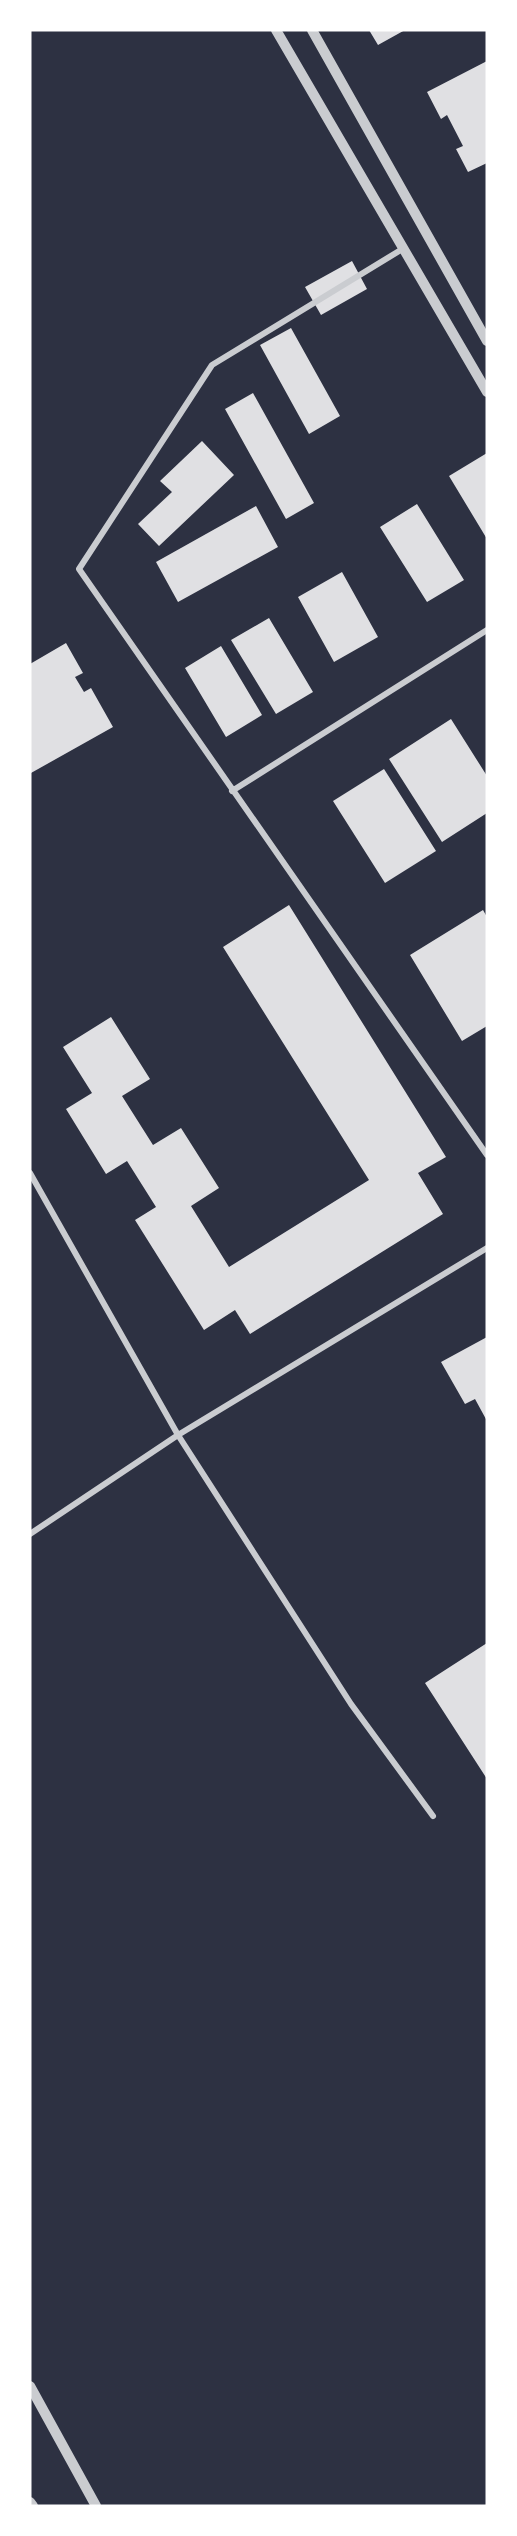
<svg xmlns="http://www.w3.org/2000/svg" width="517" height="2536" viewBox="0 0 517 2536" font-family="'Open Sans',sans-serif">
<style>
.building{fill:#e0e0e3}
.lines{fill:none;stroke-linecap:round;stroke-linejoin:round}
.minor{stroke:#caccd0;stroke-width:6}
.tertiary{stroke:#caccd0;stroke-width:10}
</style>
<rect width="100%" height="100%" fill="#2d3142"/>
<path class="building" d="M369,30H405L378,45Z
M487,61V163L468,172L456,149L463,146L447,115L441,119L427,92Z
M352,261L367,289L321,315L305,287Z
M291,328L340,416L309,434L260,345Z
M253,393L314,503L286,519L225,409Z
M202,441L234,475L159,546L138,524L172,492L160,481Z
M487,453V539L449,476Z
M417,504L464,580L427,602L380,527Z
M256,506L278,547L178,602L156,562Z
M342,572L378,637L334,662L298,597Z
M269,618L313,692L276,714L231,640Z
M66,643L83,673L75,677L84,692L91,688L113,727L31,773L30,664Z
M221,646L262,715L226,737L185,668Z
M451,719L487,776V813L442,842L389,759Z
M384,769L436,851L385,883L333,801Z
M289,905L446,1157L418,1173L443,1214L250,1334L235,1310L204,1330L135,1220L156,1207L127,1161L106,1174L66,1109L92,1093L63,1047L111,1017L150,1079L122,1096L153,1145L181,1128L219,1188L191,1206L229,1267L369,1180L223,947Z
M483,910L487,917V1026L462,1041L410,955Z
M487,1337V1421L475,1399L465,1404L441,1362Z
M487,1643V1779L425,1683Z"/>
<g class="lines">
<path class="minor" d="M404,248L212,365L79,569L487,1155
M232,791L487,630
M30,1173L178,1435L351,1704L433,1816
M30,1534L178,1435L487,1248"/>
<path class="tertiary" d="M276,30L487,392
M312,30L487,341
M30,2386L96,2506
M30,2502L33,2506"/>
</g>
<rect width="517" height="2536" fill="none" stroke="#ffffff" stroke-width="63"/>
</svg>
